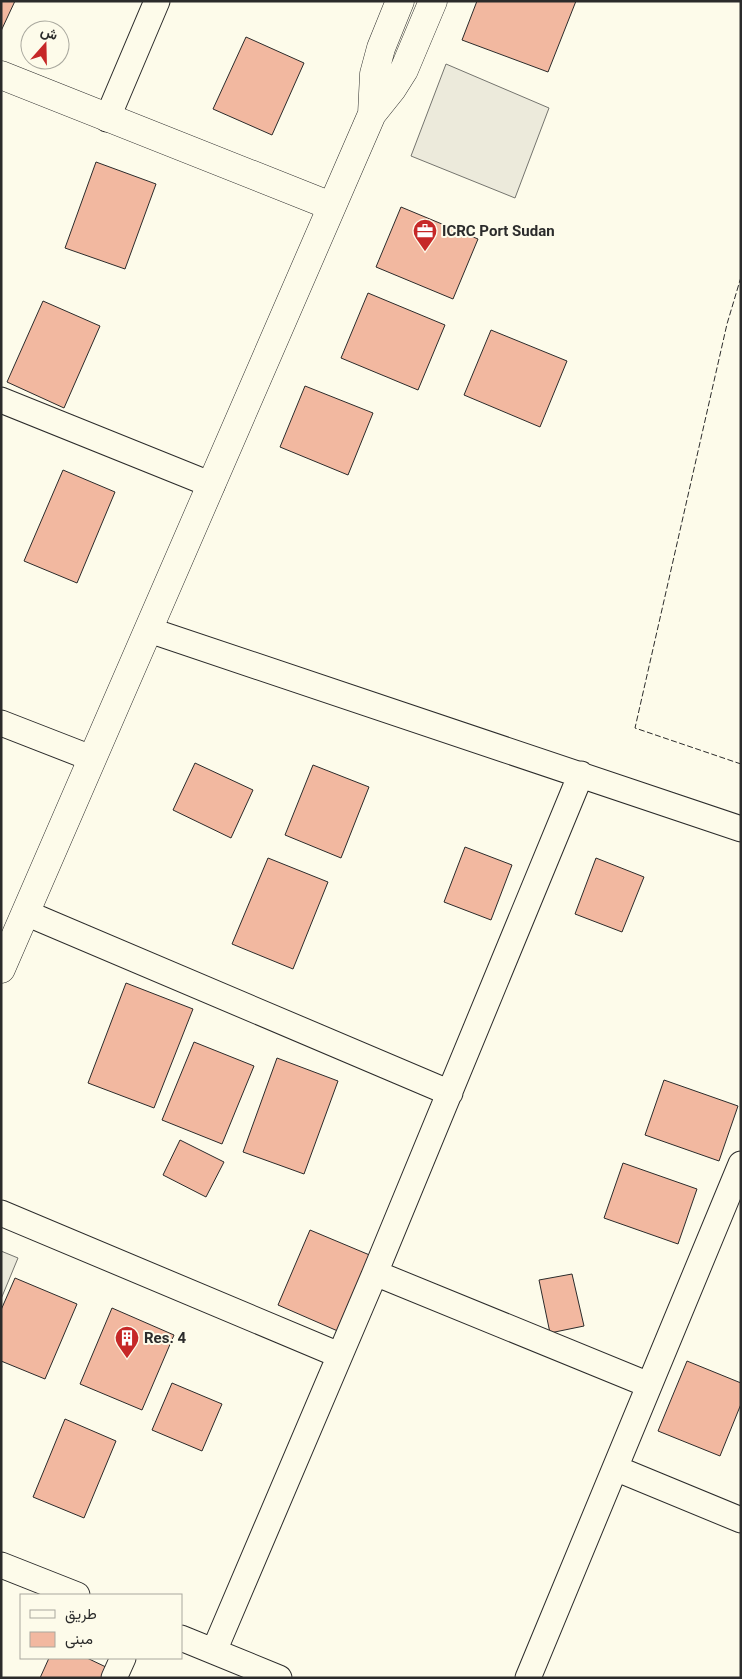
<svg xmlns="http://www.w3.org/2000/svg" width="742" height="1679" viewBox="0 0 742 1679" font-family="Roboto,Vazirmatn,sans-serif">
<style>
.parking{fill:#eceadb;stroke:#74746e}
.building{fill:#f2b8a0;stroke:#2b2b2b}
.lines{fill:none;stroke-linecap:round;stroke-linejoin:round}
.minor-casing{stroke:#2b2b2b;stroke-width:27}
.tertiary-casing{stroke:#2b2b2b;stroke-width:29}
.secondary-casing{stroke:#2b2b2b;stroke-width:29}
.minor{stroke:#fdfbea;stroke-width:25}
.tertiary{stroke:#fdfbea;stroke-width:28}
.secondary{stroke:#fdfbea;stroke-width:28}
.fence{stroke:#2b2b2b;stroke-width:1;stroke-dasharray:6 2.5;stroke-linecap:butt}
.labels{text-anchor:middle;stroke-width:4;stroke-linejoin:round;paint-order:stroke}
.poi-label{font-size:15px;font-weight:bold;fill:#2b2b2b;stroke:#fdfbea;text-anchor:start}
</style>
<rect width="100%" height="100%" fill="#fdfbea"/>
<path class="parking" d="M446,64L549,108L515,198L411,156Z
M1,1251L18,1258L1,1299Z"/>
<path class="building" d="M1,1H15L1,31Z
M477,1H576L548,72L462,40Z
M246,37L304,63L272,135L213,109Z
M96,162L156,184L125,269L65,248Z
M401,207L478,239L453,299L376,267Z
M368,293L445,325L418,390L341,358Z
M43,301L100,326L64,408L7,382Z
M491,330L567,361L540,427L464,395Z
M305,386L373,413L348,475L280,447Z
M63,470L115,492L77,583L24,561Z
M195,763L253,790L231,838L173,810Z
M313,765L369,787L341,858L285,835Z
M465,847L512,865L491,920L444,902Z
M268,858L328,882L293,969L232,944Z
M596,858L644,877L622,932L575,914Z
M126,983L193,1009L154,1108L88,1083Z
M194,1042L254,1066L222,1144L162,1120Z
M277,1058L338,1081L304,1174L243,1152Z
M664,1080L738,1106L719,1161L645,1135Z
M180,1140L224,1162L206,1197L163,1175Z
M623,1163L697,1189L678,1244L604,1218Z
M310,1230L372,1256L340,1332L278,1305Z
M572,1274L584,1326L550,1333L539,1280Z
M15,1278L77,1304L45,1379L1,1361V1310Z
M112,1308L174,1335L142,1410L80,1384Z
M687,1361L741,1383V1404L720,1456L658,1431Z
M172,1383L222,1404L202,1451L152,1430Z
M65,1419L116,1441L84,1518L33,1497Z
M49,1658H87L108,1668L104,1678H40Z"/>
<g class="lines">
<defs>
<path id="minor" d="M107,119L157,1
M1,400L212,485
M149,630L741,829
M1,723L91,758
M26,913L450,1093
M1,1213L339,1355
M375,1273L649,1385
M615,1468L741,1520
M1,1565L77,1595
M181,1638L279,1678
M214,1651L375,1273L581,774
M114,1678L123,1658
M528,1678L741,1164"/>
<path id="tertiary" d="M1,75L331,206"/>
<path id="secondary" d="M372,114L374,74L381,48L400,1
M1,969L372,114L392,89L404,70L433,1"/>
</defs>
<use href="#minor" class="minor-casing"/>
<use href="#tertiary" class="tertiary-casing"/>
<use href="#secondary" class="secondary-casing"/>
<use href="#minor" class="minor"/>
<use href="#tertiary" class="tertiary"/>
<use href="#secondary" class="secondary"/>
<path class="fence" d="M741,277L727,324L635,728L741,764"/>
</g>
<defs>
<symbol id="office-pin" viewBox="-11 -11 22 30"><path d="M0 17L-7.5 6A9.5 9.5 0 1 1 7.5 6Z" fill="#c62828" stroke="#fdfbea"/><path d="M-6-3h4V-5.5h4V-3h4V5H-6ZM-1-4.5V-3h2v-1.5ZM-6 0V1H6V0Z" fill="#fff"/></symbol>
<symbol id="building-pin" viewBox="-11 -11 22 30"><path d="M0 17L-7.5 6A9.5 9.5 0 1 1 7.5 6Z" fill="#c62828" stroke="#fdfbea"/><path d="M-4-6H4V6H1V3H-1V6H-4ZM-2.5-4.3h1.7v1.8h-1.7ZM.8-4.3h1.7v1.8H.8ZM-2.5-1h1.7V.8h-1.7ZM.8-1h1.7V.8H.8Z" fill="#fff"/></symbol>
</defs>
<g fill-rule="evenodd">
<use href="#office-pin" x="411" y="217" width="28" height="38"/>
<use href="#building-pin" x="113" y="1324" width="28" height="38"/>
</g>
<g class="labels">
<g class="poi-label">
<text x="442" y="236">ICRC Port Sudan</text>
<text x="144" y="1343">Res. 4</text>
</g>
</g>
<rect width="742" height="1679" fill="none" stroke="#2b2b2b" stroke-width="5"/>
<rect x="20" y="1594" width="162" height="65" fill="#fdfbea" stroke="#a9a89e"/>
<rect x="30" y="1610" width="25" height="8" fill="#fdfbea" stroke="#a9a89e"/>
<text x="65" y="1619" font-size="15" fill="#2b2b2b">طريق</text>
<rect x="30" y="1632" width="25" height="15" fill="#f2b8a0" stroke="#a9a89e"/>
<text x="65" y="1644" font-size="15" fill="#2b2b2b">مبنى</text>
<g transform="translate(45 45) rotate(20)"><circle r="24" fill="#fdfbea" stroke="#a9a89e"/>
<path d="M0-4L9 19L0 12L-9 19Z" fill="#c62828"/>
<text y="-8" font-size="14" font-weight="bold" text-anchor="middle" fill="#2b2b2b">ش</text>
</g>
</svg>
